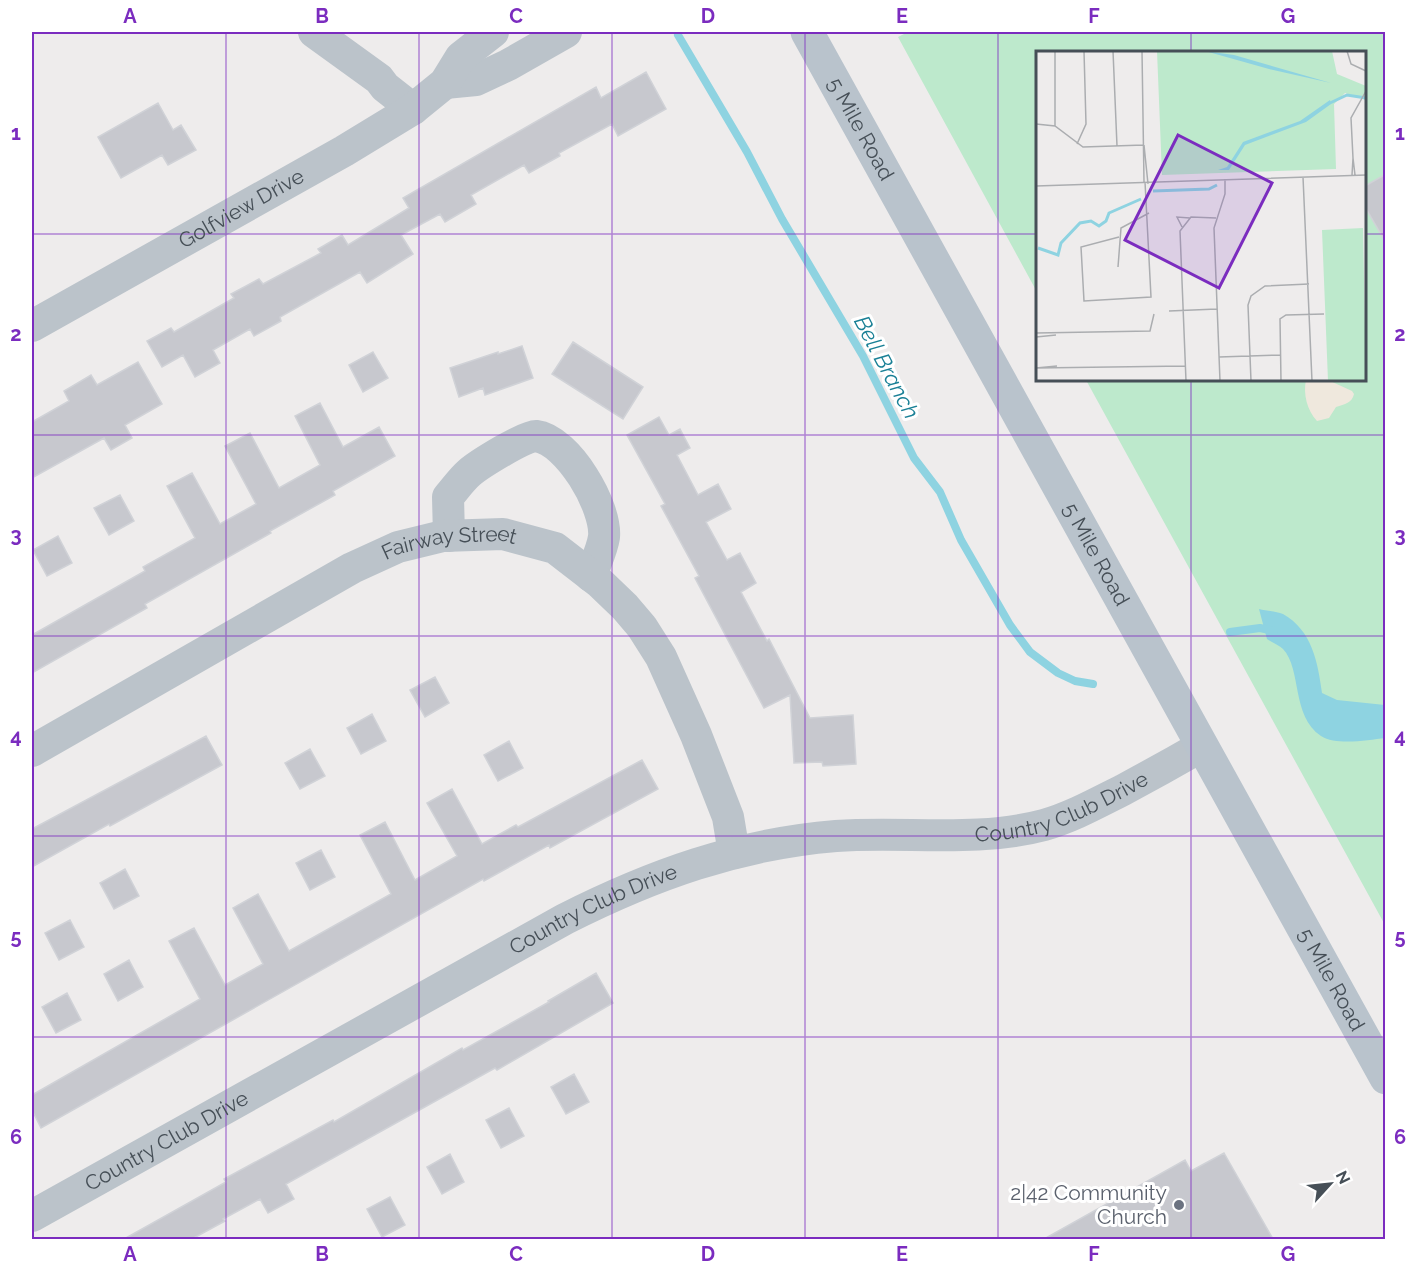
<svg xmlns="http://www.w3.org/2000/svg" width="1417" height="1271" viewBox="0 0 1417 1271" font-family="Raleway,sans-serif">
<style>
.green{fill:#bde9cc}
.sand{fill:#efe8dd}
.water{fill:#8ed3e1}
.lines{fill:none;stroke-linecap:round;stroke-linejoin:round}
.stream{stroke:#8ed3e1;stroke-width:8}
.building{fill:#c7c8ce;stroke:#d0d2d7;stroke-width:1.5}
.minor{stroke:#bbc3ca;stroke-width:32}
.secondary{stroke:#b9c3cc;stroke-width:33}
.grid{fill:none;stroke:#7b2cbf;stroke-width:1.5;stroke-opacity:0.55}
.worship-dot{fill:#6b7280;stroke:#fff;stroke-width:2}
.labels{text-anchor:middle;stroke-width:6;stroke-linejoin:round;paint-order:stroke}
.street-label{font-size:21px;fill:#464f57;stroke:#fff}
.worship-label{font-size:21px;fill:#5b616d;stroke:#fff;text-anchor:end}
.water-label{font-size:22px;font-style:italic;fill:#1a8096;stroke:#fff}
.inset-river{fill:none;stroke:#8ed3e1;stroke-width:3}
.inset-road{fill:none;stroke:#abadb0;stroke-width:1.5}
.view{fill:#7b2cbf;fill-opacity:0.15;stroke:#7b2cbf;stroke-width:3}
.inset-edge{fill:none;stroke:#464f57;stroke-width:3}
.neatline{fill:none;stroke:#7b2cbf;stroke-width:2}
.grid-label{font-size:20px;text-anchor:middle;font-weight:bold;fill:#7b2cbf}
</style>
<rect width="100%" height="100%" fill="#eeecec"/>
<path class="green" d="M908,32H1385V925L1086,380H1364V52H1038L1037,292L898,37Z"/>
<path class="sand" d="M1306,380H1328L1352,391L1354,394C1352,403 1345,404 1336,407L1329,418L1317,421C1307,410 1303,394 1306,380Z"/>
<path class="water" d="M1259,609C1266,611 1276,611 1283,614C1312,630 1318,663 1322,693L1337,700L1385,705V738C1368,740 1337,746 1321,736C1291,716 1302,669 1283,649C1279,645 1271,642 1267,639Z"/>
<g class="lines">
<path class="stream" d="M678,35L747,152L782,219L863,356L914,458L940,492L961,540L1010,625L1030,652L1058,673L1075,681L1093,684
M1230,632L1260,628L1274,631"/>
</g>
<path class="building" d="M646,72L666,109L618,136L612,124L559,153L560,156L529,173L524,165L471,195L476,204L445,222L440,214L401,235L413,254L367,283L360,272L280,317L281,321L254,336L250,329L213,350L220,363L195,377L183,355L162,367L147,341L171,328L174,332L234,298L231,294L259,279L263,284L321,253L318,249L342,235L348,245L409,208L403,198L596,87L601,98Z
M158,103L173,130L181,125L196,150L168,165L162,155L121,178L98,137Z
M1386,174V243L1365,207V186Z
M573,342L643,387L623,419L552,374Z
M522,346L533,378L485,395L483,388L459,397L450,368L498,352V354Z
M373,352L388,378L363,392L349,365Z
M138,362L162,404L125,425L132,438L111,450L104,438L32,478V422L69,401L64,391L91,375L97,385Z
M320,403L343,447L379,427L395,456L333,491L335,495L270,531L271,533L145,604L147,608L32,673V635L145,571L143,567L195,538L167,486L192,473L220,524L256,504L225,446L250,433L279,488L320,465L295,416Z
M659,417L669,435L680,429L690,448L677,455L698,495L718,484L731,509L706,522L727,560L740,553L756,583L741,592L767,641L769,639L810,718L853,715L856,764L823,766L822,762L794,763L790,695L764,708L695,578L699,576L661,506L665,504L627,435Z
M120,495L134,521L109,535L94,508Z
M58,536L72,563L47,576L33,550Z
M435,677L449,703L425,717L410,690Z
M372,714L386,741L361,754L347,728Z
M206,736L222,765L110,826L109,824L32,867V829Z
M509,741L523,768L498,781L484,755Z
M310,749L325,776L300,789L285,763Z
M642,760L658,789L550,848L549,845L484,881L483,879L41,1128L32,1110V1095L200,999L169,941L194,928L225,985L263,964L233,908L258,894L289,951L391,894L360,835L385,822L415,880L457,856L427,803L452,789L482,844L516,825L518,827Z
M321,850L335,877L310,890L296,863Z
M125,869L139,896L114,909L100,883Z
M70,920L84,947L59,960L45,933Z
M129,960L143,987L118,1001L104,974Z
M596,973L613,1003L497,1070L495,1068L286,1184L294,1199L268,1213L260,1199L223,1219L225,1221L192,1239H124L226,1182L224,1179L333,1120L334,1122L462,1048L463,1050L549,1002L548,1001Z
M67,993L81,1020L56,1033L42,1007Z
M574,1074L589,1102L566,1114L551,1087Z
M509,1108L524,1136L501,1148L486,1120Z
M1224,1153L1273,1239H1044L1185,1160L1191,1171Z
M450,1154L464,1182L442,1194L427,1167Z
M390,1197L405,1225L382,1237L367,1209Z"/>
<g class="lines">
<g class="minor">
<path d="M314,32L379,79L385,87L413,109"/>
<path d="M445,83L476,80L508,65L566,32"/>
<path id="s1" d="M32,326L344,151L413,109L445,83L461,57L493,32"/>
<path d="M449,536L448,497C455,489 461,480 469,473C478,465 526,435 536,436C568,440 607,507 604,537C602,550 595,564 591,576"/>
<path id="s2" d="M32,751L352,568L398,547L443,536L503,534L555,548L599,582L625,607L642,627L661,657L696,735L728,817L734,853"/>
<path id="s3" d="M32,1216L565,919C652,875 738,844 836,836C906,831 976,843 1044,825C1072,817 1097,803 1123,790C1149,776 1176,761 1202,746"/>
</g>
<path class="secondary" id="s4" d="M807,32L1386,1078"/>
</g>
<path class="grid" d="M226,32V1240M419,32V1240M612,32V1240M805,32V1240M998,32V1240M1191,32V52M32,234H1038M1364,234H1386M1191,380V1240M32,435H1386M32,636H1386M32,836H1386M32,1037H1386"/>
<circle class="worship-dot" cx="1179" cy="1205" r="6"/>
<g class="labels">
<g class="street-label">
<text dy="7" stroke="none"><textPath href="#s4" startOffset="111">5 Mile Road</textPath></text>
<text dy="7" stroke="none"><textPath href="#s1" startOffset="240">Golfview Drive</textPath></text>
<text dy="7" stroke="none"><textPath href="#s2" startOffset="471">Fairway Street</textPath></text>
<text dy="7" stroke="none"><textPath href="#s4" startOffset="597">5 Mile Road</textPath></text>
<text dy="7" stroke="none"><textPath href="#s3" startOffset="1126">Country Club Drive</textPath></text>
<text dy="7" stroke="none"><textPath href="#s3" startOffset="640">Country Club Drive</textPath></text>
<text dy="7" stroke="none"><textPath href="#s4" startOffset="1083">5 Mile Road</textPath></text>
<text dy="7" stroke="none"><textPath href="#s3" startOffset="154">Country Club Drive</textPath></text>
</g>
<g class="worship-label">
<text x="1167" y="1200">2|42 Community<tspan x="1167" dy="24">Church</tspan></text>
</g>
<g class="water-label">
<text transform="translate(887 367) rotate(62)" y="8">Bell Branch</text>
</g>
</g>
<g transform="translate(1036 51)">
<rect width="330" height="330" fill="#eeecec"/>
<path d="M121,0H296L301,23L330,35V49L309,42L298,53L300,118L126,124ZM327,177L330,330H292L286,179Z" fill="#bde9cc"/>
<path d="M169,0L198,4L295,32L233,18ZM294,49L295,53L270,71L209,94L193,119H182L191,116L207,91L264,70Z" fill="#8ed3e1"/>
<path class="inset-river" d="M294,52L311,44L330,47M117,140L173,138L181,134M2,197L22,204L25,192L44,172L55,170L63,175L70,170L73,162L105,148"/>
<path class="inset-road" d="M19,0V75M77,0L81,95M106,0L108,131M311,0L315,13L330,20M0,73L19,75L47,96L108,94M41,93L50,73L48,0M108,94L112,133M317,107L315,67L330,40M316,124L317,107L319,124M267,126L276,330M0,135L330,124M146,176L141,166L154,167M83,186L45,196L48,250L115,246L109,131M82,216L85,177L113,162M133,260L181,258M0,282L114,280L118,263M0,286L20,284M183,306L244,304M0,317L150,315M0,317L21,315M150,330L144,180L155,166L180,167M184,330L178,177L189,143V128M215,330L212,254L215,245L229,235L273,233M245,330L244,268L250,264L288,263"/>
<path class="view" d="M142,84L236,132L183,237L89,189Z"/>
<rect width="330" height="330" class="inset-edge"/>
</g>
<rect width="1417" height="1271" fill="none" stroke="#ffffff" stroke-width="66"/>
<g transform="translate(1330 1184) rotate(63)" stroke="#ffffff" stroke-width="4.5" paint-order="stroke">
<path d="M0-4.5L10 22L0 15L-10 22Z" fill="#464f57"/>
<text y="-9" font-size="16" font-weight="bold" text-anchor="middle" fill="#464f57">N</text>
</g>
<rect x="33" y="33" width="1351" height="1205" class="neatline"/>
<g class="grid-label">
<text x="130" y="23">A</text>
<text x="322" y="23">B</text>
<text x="516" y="23">C</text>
<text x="708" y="23">D</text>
<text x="902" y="23">E</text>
<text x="1094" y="23">F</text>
<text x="1288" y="23">G</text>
<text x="16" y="140">1</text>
<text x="1400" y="140">1</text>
<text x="16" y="341">2</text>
<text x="1400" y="341">2</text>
<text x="16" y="542">3</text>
<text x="1400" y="542">3</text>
<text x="16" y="743">4</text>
<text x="1400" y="743">4</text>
<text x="16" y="944">5</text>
<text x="1400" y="944">5</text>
<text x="16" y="1144">6</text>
<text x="1400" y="1144">6</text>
<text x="130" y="1261">A</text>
<text x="322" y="1261">B</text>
<text x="516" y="1261">C</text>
<text x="708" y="1261">D</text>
<text x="902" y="1261">E</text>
<text x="1094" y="1261">F</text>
<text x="1288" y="1261">G</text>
</g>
</svg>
